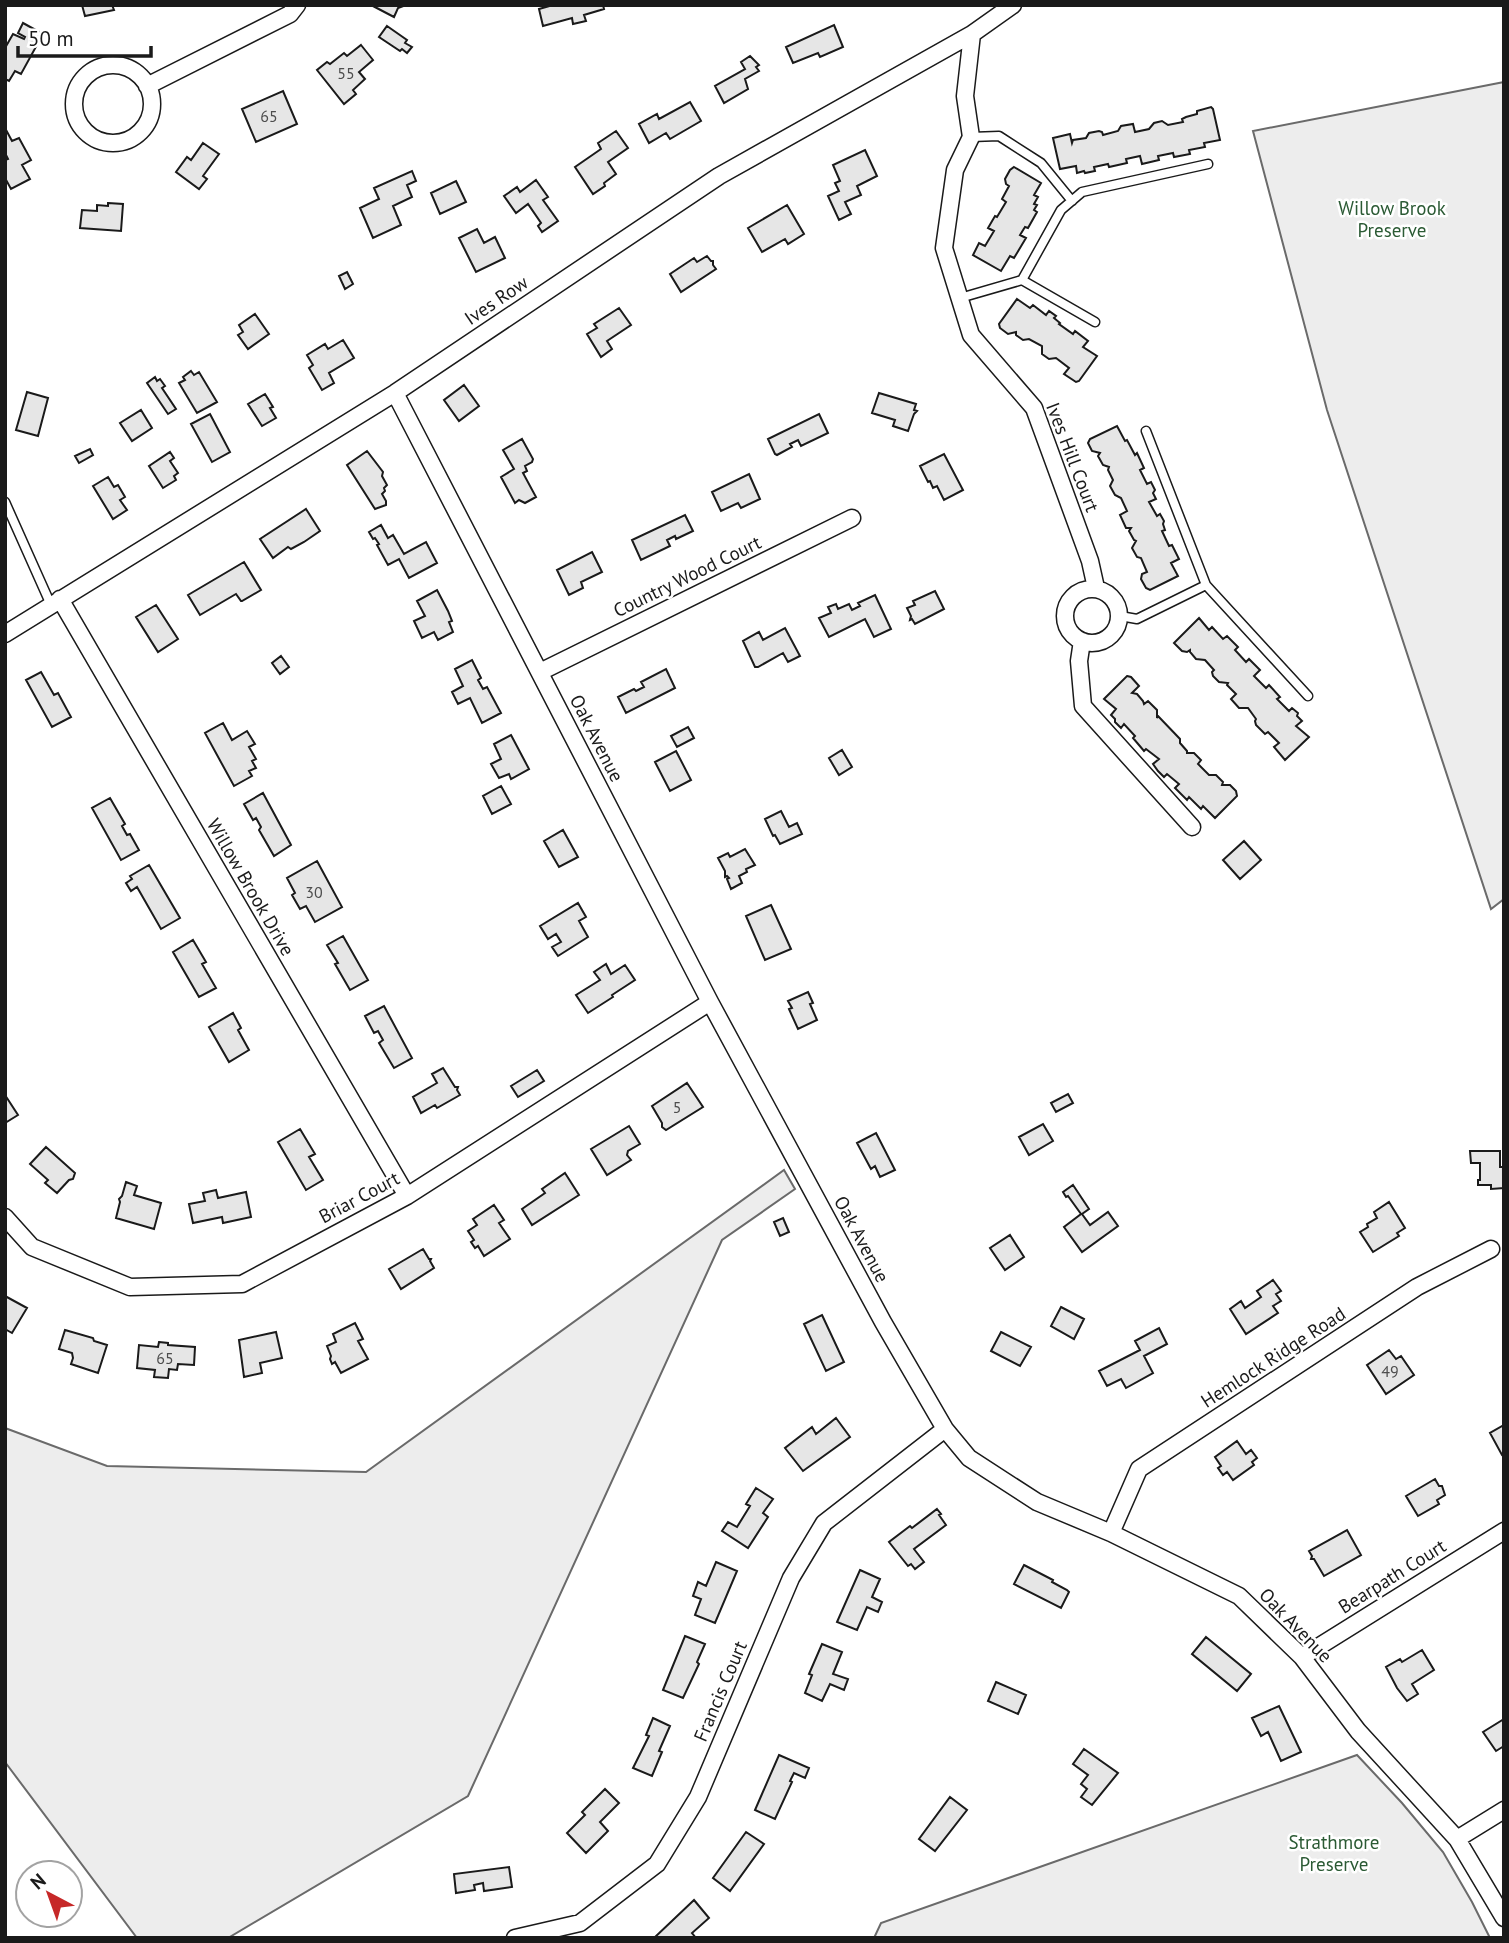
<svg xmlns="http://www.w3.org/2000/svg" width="1509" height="1943" viewBox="0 0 1509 1943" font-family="'PT Sans',sans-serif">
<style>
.built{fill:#ededed;stroke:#6a6a6a;stroke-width:2}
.building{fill:#e6e6e6;stroke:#1a1a1a;stroke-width:2}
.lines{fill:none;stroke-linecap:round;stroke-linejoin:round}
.service-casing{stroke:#1a1a1a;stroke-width:11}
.minor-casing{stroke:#1a1a1a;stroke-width:19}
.service{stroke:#fff;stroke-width:8}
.minor{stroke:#fff;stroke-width:16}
.labels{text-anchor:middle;stroke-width:5;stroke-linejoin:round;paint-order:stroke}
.number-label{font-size:16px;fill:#4d4d4d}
.park-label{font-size:19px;fill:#2b5a34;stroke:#fff}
.street-label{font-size:19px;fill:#1a1a1a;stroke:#fff}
</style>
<rect width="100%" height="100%" fill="#fff"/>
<path class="built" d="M1504,82V899L1491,909L1327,410L1253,131Z
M784,1170L795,1189L722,1240L468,1796L228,1938H137L5,1762V1428L107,1466L366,1472Z
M1357,1755L1402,1803L1443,1852L1472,1902L1490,1938H874L881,1923Z"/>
<path class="building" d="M82,5H112L114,10L85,16Z
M371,5H406L398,8L394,17Z
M553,5H603L604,9L584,15L586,21L573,24L572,18L543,26L539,9Z
M23,23L43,34L21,74L15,71L9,81L5,79V48L13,34L24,39L25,37L18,33Z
M834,25L843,47L820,57L818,53L793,63L786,47Z
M387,26L407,40L405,43L412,47L407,53L402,49L400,51L379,37Z
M361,45L373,60L359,72L365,79L353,90L356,94L344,104L317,70L327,62L330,64L344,53L347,56Z
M750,56L759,65L756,67L759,71L745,79L748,89L724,103L715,86L745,69L741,62Z
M283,91L297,124L256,142L242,109Z
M690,102L701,121L670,139L666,133L649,143L639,124L657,114L659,119Z
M1211,107L1213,109L1220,140L1204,143L1205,147L1189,150L1190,154L1174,157L1173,153L1158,156L1159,160L1142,164L1140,156L1126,159L1127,163L1109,167L1108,164L1094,167L1095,171L1085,173L1084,171L1077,173L1076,166L1060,169L1053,138L1070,134L1072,143L1073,140L1086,138L1089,133L1099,131L1102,132L1103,135L1118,131L1121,126L1133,124L1135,132L1149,129L1154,123L1162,121L1168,125L1183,122L1182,119L1186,117L1197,114V111Z
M5,128L12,141L19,138L31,160L22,165L30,179L11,189L5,178V160L8,159L5,153Z
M616,131L628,148L608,162L616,174L604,183L605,186L593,194L575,167L601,149L598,143Z
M203,143L219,154L203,176L207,179L199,189L176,172L187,157L191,160Z
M865,150L877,176L857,186L861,195L845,202L851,214L839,220L828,196L839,191L835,183L840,181L833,165Z
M1014,167L1041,183L1034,195L1038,197L1034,204L1037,205L1034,210L1037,212L1028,228L1025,227L1020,235L1026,238L1014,258L1010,256L1001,271L973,255L979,243L985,246L994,231L988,228L995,216L997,217L1006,202L1002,199L1009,186L1006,184L1005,179L1010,170Z
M412,171L416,181L407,185L412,197L393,206L401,225L373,238L360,208L379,199L374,188Z
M536,180L548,197L543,200L558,221L542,232L538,226L541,223L528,204L516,213L504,196L517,187L520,192Z
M456,181L466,202L440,214L431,193Z
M108,203L123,204L121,231L80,228L82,210L97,211V205L108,206Z
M787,205L804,234L788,244L785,239L762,252L748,228Z
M477,229L484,243L495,237L505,258L476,272L459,238Z
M707,256L711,261H713V265L716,269L681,292L670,274L694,258L697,262Z
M347,272L353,284L345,289L339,276Z
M1017,299L1030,308L1033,305L1046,315L1049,311L1056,316L1054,318L1060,323L1059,324L1073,334L1075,331L1088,341L1083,347L1097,356L1079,381L1076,382L1064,374L1069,368L1056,358L1049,359L1042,354V346L1029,339L1023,340L1016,335V332L1008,334L1000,328L999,324Z
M619,308L631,325L607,341L612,349L601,357L587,334L597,328L594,324Z
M255,314L269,334L248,349L238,335L243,332L239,325Z
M343,340L354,358L329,373L334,383L322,390L309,368L313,365L307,355L325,344L328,349Z
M191,371L194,375L199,372L217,402L197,413L179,383L185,380L183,377Z
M155,377L157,381L160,379L165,386L162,388L176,409L168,414L147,383Z
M464,385L479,406L459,421L444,400Z
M27,392L48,398L38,436L16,430Z
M879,393L916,404L914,410L917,411L914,414L908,431L893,426L895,420L872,413Z
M265,394L273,407L270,408L276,418L262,426L248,404Z
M141,410L152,428L132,441L120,423Z
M210,414L230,452L212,462L191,424Z
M819,414L828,433L801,446L798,440L790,444L792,447L777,455L775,454L768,439Z
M1117,426L1125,441L1127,440L1135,455L1137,453L1144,468L1140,470L1147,484L1151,482L1155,490L1153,493L1156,499L1149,502L1157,516L1160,514L1164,521L1163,524L1165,530L1162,531L1169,546L1172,545L1179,559L1171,563L1178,576L1150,590L1146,588L1141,579L1142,574L1147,572L1141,558L1137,557L1132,548L1136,541L1134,540L1129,531L1131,528H1126L1120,515L1127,511L1121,498L1115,495L1110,486L1113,480L1108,470L1109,467L1103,465L1098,456L1100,453L1092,451L1088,443L1090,439Z
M522,439L533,459L532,462L525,466L527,471L523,473L536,497L525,503L519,500L515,503L501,477L514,469L503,450Z
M90,449L93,455L79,463L75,456Z
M367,451L383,472L382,476L387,485L384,488L385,491L382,494L386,501V505L375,509L347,465Z
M170,452L174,458L170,461L178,473L174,476L176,480L163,488L149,466Z
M944,454L963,490L944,500L937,486L933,488L930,481L928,482L920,466Z
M749,474L760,499L741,508L738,503L721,511L712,492Z
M108,477L114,487L118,485L125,497L120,500L127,510L113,519L93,486Z
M306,509L320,531L304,542L291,549L288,547L273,558L260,539Z
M685,515L693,531L676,539L675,536L667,540L670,546L641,560L632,540Z
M381,525L388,538L393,535L404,554L426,542L437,563L409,578L399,559L388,565L377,545L379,544L375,538L373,539L369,532Z
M592,552L602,572L581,582L583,588L569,595L557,570Z
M244,562L261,590L242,601H241L236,594L200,615L188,595Z
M437,590L448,611L452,621L449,622L453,632L438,640L434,632L422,638L414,621L425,616L417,601Z
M935,591L944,609L915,624L912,619L910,620L911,616L907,608L915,605L913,601Z
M875,595L891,629L874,637L865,619L829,637L819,618L831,613L828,607L836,604L838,609L849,604L852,610L860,606L858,603Z
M156,605L178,639L158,652L136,617Z
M1199,618L1209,630L1212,627L1223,639L1227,636L1238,647L1235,650L1246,662L1249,659L1260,670L1254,676L1266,688L1269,685L1280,697L1277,699L1289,711L1292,708L1298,713L1297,716L1302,721L1296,726L1309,737L1285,760L1274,747L1279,743L1268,732L1265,734L1256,725L1255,721L1256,719L1248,708H1239L1231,699L1236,694L1227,685L1228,683L1219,682L1213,676L1212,672L1214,670L1205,660L1196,659L1190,652V650L1187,652L1182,651L1174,643Z
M785,628L800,656L788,662L783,653L758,667H755L743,641L759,632L763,640Z
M281,656L289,667L280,674L272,663Z
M472,660L481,678L478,680L483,689L487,687L501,713L482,723L470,698L458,704L452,692L463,686L455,669Z
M666,669L675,688L626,713L618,697L634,689L636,691L644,687L641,682Z
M41,672L54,695L58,693L71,717L52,727L26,680Z
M1127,676L1131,677L1139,686L1132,693L1137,694L1143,701L1144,704L1148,701L1157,710V718L1158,716L1180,739V743L1187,751V753H1194L1201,760L1198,764L1209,775H1216L1223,782L1222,785H1230L1236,791L1237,796L1215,818L1203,806L1201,809L1189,797L1187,800L1175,788L1179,784L1167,774L1164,777L1158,771L1153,764L1159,759L1146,749L1144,751L1133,738L1135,736L1124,724L1121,728L1115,722V719L1111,715L1116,709L1104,699Z
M223,723L232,740L247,731L255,744L249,747L256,759L252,761L256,768L249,771L252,776L234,786L205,733Z
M688,727L694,738L677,747L671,736Z
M511,735L529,769L511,779L509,774L499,778L491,764L501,759L494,744Z
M842,750L852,767L839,775L829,758Z
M676,751L691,780L670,791L655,762Z
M501,786L511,804L492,814L483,796Z
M263,793L291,845L274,856L259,830L261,827L256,818L253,820L244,804Z
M110,798L125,824L122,826L127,835L130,834L139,850L121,860L92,808Z
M781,811L789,827L797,823L802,834L780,844L775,835L773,836L765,819Z
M563,830L578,857L559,867L544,841Z
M1244,841L1261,860L1240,879L1223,860Z
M745,849L755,865L746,869L747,872L739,876L742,883L731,889L727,879L729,878L727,876L725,877V871L718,858L728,853L730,857Z
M317,861L342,907L315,922L306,906L300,909L292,895L295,893L287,878Z
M149,865L180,918L161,929L137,887L131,891L126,883L132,879L130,876Z
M578,903L586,917L579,921L588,937L558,956L552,947L561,942L556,934L548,939L540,926Z
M771,905L791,949L765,960L746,916Z
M343,936L368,980L350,990L335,964L338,963L327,945Z
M193,940L206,962L202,964L216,988L199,997L173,952Z
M606,964L611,974L625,965L635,980L612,995L613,997L588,1013L576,995L600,980L594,972Z
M808,992L813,1003L810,1004L817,1020L798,1029L789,1009L792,1008L788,1001Z
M384,1006L412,1058L394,1068L379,1043L383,1040L378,1031L374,1033L365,1016Z
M233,1013L241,1028L238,1030L249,1050L229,1062L209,1027Z
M443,1068L455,1087H458L457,1090L460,1095L437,1108L435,1105L421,1113L413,1097L437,1083L432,1074Z
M537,1070L544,1081L518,1097L511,1086Z
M687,1083L703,1107L666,1130L662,1127V1123L652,1106Z
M1068,1094L1073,1103L1056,1112L1051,1103Z
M5,1095L18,1115L5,1123Z
M1043,1124L1053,1141L1029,1155L1019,1137Z
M629,1126L640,1144L628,1151L627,1155L631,1160L607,1175L591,1149Z
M300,1129L315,1154L309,1157L323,1180L306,1190L278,1142Z
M876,1133L895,1170L880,1177L875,1166L871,1169L857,1143Z
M46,1147L75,1173L73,1179L69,1180L57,1193L45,1183L48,1180L30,1164Z
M1470,1151H1500V1167H1504V1188L1491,1189V1185H1478V1180H1480V1163H1471Z
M565,1173L579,1195L532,1225L522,1209L545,1193L542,1189Z
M126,1182L137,1186L134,1195L161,1203L154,1229L116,1218L120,1202L119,1199L122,1196Z
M1073,1185L1089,1209L1082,1214L1090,1225L1108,1212L1118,1226L1082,1252L1064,1227L1081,1214L1068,1196L1066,1197L1063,1192Z
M216,1190L218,1198L246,1192L251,1217L223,1223L222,1217L193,1223L189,1204L205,1201L203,1193Z
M1389,1202L1405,1228L1397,1233L1399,1236L1373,1252L1360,1232L1368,1227L1367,1224L1377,1218L1374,1212Z
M494,1205L504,1220L499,1223L510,1239L484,1256L478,1246L475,1248L471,1242L474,1240L468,1231L477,1225L473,1219Z
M783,1218L789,1232L780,1236L774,1222Z
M1010,1235L1024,1257L1005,1270L990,1248Z
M423,1249L429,1259H431L430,1261L434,1268L401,1289L389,1269Z
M1273,1280L1281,1291L1276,1294L1281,1301L1273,1306L1278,1313L1246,1334L1230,1309L1241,1301L1245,1308L1261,1297L1257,1291Z
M5,1296L27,1308L12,1333L5,1329Z
M1061,1307L1084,1319L1074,1339L1051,1326Z
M822,1315L844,1362L826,1371L804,1324Z
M355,1323L363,1339L358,1341L368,1359L341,1373L335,1362L332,1364L330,1359L331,1356L327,1346L336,1342L333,1334Z
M1159,1328L1167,1344L1144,1356L1153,1373L1126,1388L1121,1379L1107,1386L1099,1371L1140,1350L1135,1341Z
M65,1330L93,1338L94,1341L107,1345L98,1373L71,1364L73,1358L72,1353L59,1349Z
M276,1332L282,1358L260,1363L262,1373L244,1377L239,1340Z
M1001,1332L1031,1347L1020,1366L991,1351Z
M159,1342L168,1343V1345L195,1347L194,1365L178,1364L177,1370L169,1369L168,1378L154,1377L155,1370L137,1368L139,1345L158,1347Z
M1389,1350L1396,1359L1401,1356L1414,1375L1386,1394L1367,1365Z
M836,1418L850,1437L803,1471L785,1448L812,1427L816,1434Z
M1504,1425V1454L1502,1455L1490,1433Z
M1237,1441L1246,1454L1251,1450L1257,1458L1252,1462L1254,1465L1233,1480L1227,1472L1223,1475L1218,1468L1221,1466L1215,1457Z
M1435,1479L1439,1486H1442L1445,1495L1437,1500L1439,1504L1418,1516L1406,1496Z
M756,1488L773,1499L763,1513L768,1517L748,1548L722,1531L728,1522L737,1527L750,1506L746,1504Z
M937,1509L941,1514L939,1515L946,1525L914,1549L924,1562L915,1569L911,1564L908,1566L889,1542L910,1526L912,1528Z
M1347,1530L1361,1555L1324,1576L1314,1559H1311L1312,1556L1309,1551Z
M716,1562L737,1571L715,1623L695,1615L701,1599L693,1596L698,1582L706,1586Z
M1024,1565L1053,1580L1052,1582L1067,1590L1069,1592L1061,1608L1014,1584Z
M860,1570L880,1579L872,1597L882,1602L878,1612L867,1607L857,1630L837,1622Z
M685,1636L705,1644L697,1662L699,1664L683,1698L663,1690Z
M1206,1637L1251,1674L1237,1691L1192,1654Z
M822,1644L842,1652L833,1674L848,1679L844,1690L830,1684L822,1701L805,1693L812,1675L809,1674Z
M1422,1650L1434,1670L1412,1684L1418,1694L1407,1701L1397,1688L1386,1667L1400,1659L1402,1662Z
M996,1682L1026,1695L1018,1714L988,1701Z
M1279,1706L1301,1752L1281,1761L1268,1732L1261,1736L1252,1718Z
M653,1718L670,1726L659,1751L662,1752L652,1776L633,1768L649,1736L646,1735Z
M1504,1719V1746L1496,1751L1483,1732Z
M1084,1749L1118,1773L1092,1805L1081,1797L1087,1789L1081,1784L1088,1775L1073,1764Z
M779,1755L809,1768L805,1778L794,1773L790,1781L792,1782L775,1819L755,1810Z
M605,1789L619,1803L600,1822L608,1831L586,1853L567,1833L585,1815L582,1812Z
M950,1797L967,1810L935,1851L919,1839Z
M746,1832L764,1844L730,1891L713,1878Z
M509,1867L512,1887L484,1891L483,1883L474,1885L475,1890L456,1893L454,1874Z
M694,1900L709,1918L692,1933L696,1938H654Z"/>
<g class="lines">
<defs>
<path id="service" d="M971,137L999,136L1041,163L1072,201
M1022,280L1095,322
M960,298L1022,280L1061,210L1082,192L1208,164
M5,502L51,605
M1206,585L1308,696
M1120,616L1137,619L1206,585L1146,431"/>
<path id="minor" d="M972,34L965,96L971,137L955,170L944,248L971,335L1034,408L1090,561L1096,588
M74 104a39 39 0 1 1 78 0a39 39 0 1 1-78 0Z
M147,86L290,14L297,5
M395,393L710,1002L883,1322L945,1429L969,1458L1037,1502L1111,1533L1239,1596L1302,1657L1358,1731L1457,1839L1504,1918
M1065 616a27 27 0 1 1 54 0a27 27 0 1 1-54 0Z
M60,599L407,1196
M5,634L395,393L719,176L972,34L1013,5
M1082,641L1079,661L1083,706L1192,827
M540,672L852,518
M5,1217L32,1247L130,1287L242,1284L407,1196L710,1002
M1111,1533L1139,1469L1417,1287L1491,1249
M1302,1657L1504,1531
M1457,1839L1504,1810
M515,1938L580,1923L657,1864L698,1797L791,1578L824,1523L945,1429"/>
</defs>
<use href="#service" class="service-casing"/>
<use href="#minor" class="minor-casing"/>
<use href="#service" class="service"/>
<use href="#minor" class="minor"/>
</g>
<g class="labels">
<g class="number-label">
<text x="346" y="79">55</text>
<text x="269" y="122">65</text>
<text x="314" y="898">30</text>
<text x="677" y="1113">5</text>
<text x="165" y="1364">65</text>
<text x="1390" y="1377">49</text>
</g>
<g class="park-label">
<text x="1392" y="215">Willow Brook<tspan x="1392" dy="22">Preserve</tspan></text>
<text x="1334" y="1849">Strathmore<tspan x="1334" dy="22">Preserve</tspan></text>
</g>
<g class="street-label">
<text transform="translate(496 300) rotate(-34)" y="7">Ives Row</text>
<text transform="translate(1073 457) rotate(69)" y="7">Ives Hill Court</text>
<text transform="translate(687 576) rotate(-26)" y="7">Country Wood Court</text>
<text transform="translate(597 738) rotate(63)" y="7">Oak Avenue</text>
<text transform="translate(251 887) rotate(60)" y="7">Willow Brook Drive</text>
<text transform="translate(359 1197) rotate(-28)" y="7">Briar Court</text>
<text transform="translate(862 1239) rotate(62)" y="7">Oak Avenue</text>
<text transform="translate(1273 1357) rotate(-33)" y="7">Hemlock Ridge Road</text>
<text transform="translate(1392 1576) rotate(-32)" y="7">Bearpath Court</text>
<text transform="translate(1296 1625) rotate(46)" y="7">Oak Avenue</text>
<text transform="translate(720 1691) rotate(-67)" y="7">Francis Court</text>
</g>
</g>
<rect width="1509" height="1943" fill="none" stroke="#1a1a1a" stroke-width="14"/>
<g transform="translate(49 1894) rotate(319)"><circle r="33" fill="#ffffff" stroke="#a3a3a3" stroke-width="2"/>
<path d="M0-5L12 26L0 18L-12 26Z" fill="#c62828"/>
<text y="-10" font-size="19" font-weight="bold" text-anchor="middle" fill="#1a1a1a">N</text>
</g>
<path d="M18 46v10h133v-10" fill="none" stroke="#1a1a1a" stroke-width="3.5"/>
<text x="28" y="46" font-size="21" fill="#1a1a1a" stroke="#ffffff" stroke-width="5" paint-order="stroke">50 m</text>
</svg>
